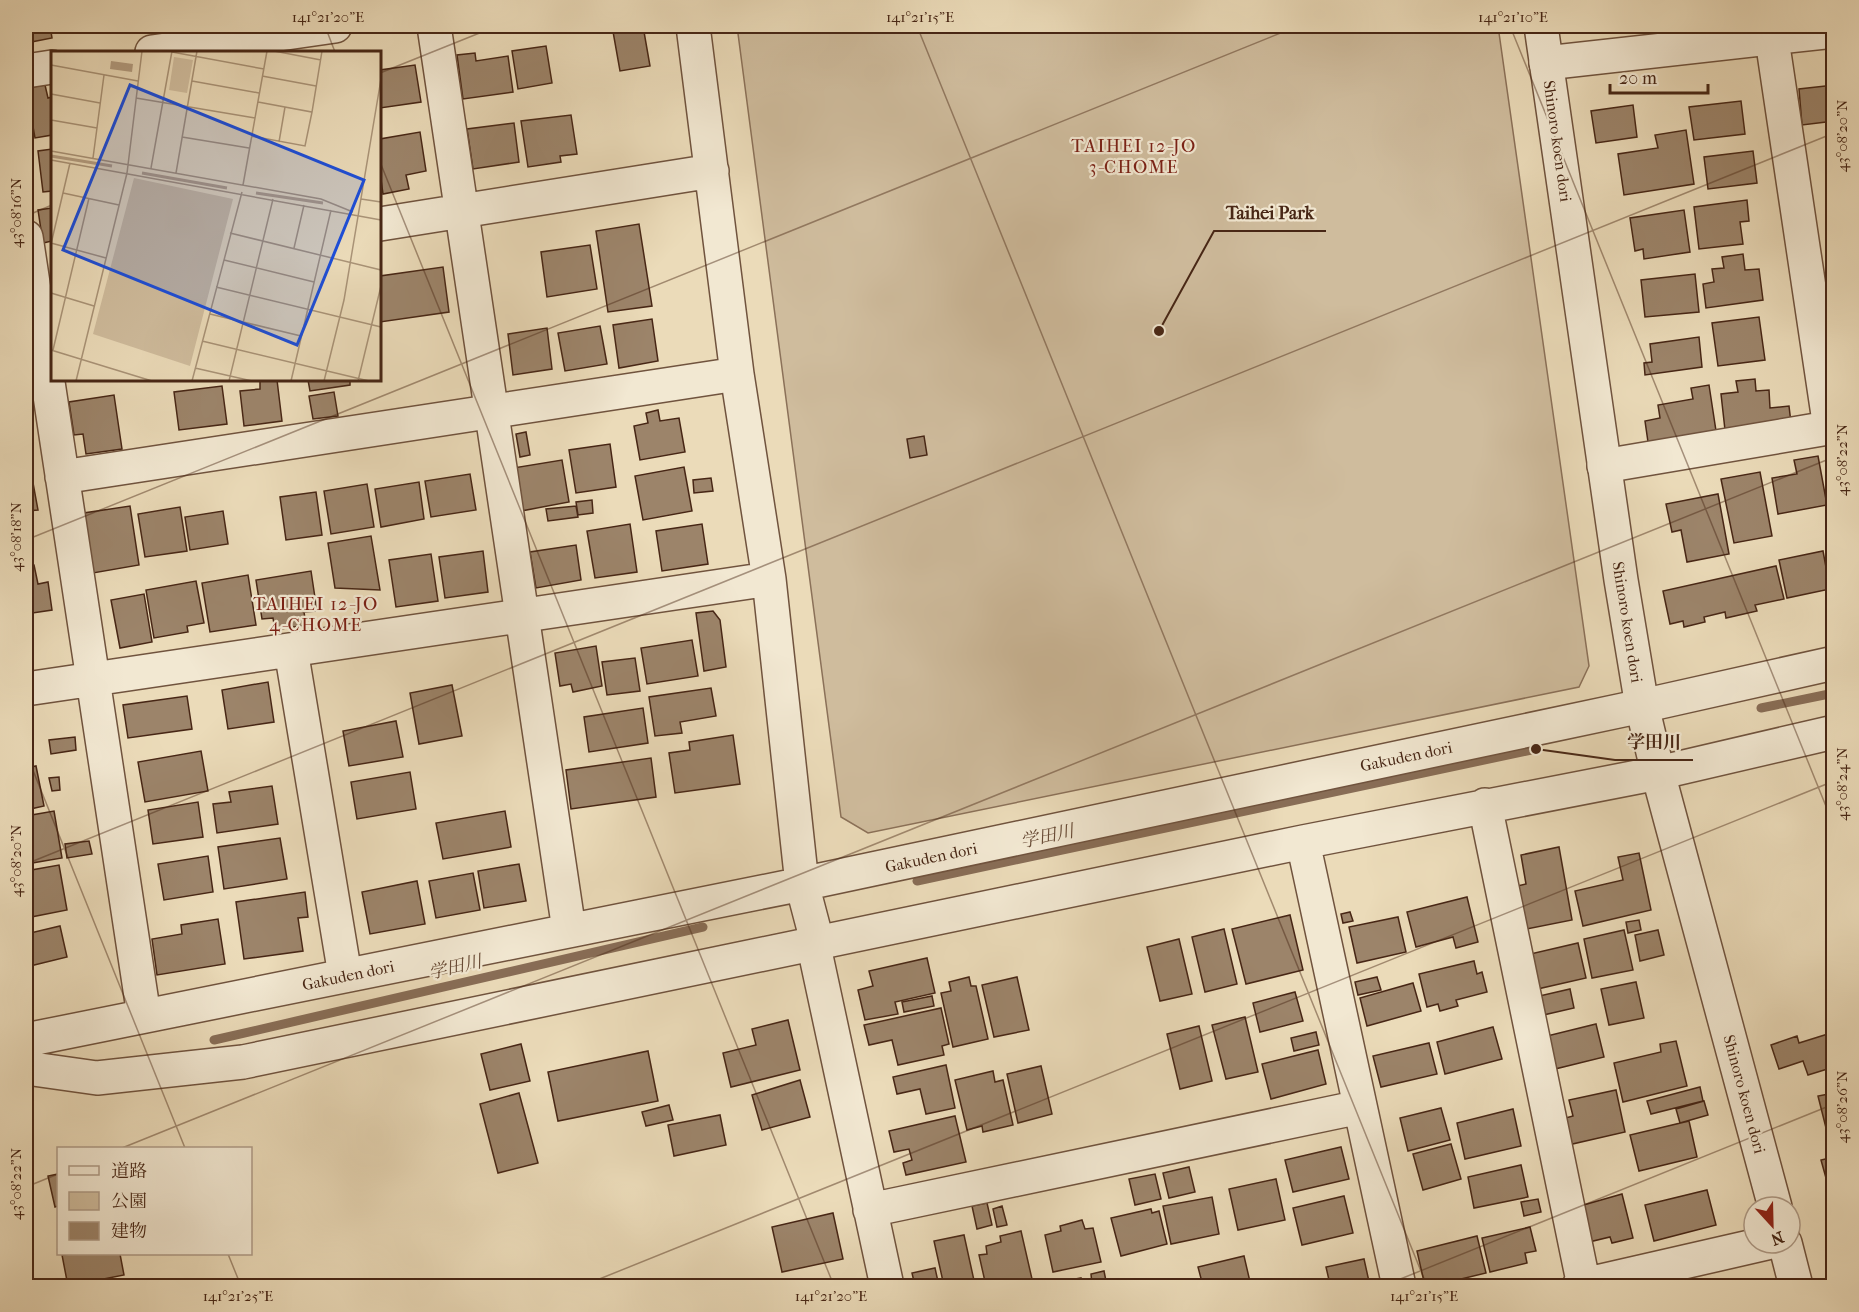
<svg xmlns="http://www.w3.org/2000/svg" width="1859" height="1312" viewBox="0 0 1859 1312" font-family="'IM FELL French Canon','Noto Serif JP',serif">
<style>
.green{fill:#cfbc9d;stroke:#8b7159;stroke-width:1.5}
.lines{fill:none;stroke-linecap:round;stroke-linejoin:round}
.stream{stroke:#886d56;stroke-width:9}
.building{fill:#9c846a;stroke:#472615;stroke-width:1.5}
.minor-casing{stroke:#70533e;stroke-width:36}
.tertiary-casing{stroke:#70533e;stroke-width:36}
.minor{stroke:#f2e8d2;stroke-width:33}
.tertiary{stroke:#f2e8d2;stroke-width:33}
.ticks{fill:none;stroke:#472615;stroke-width:1.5;stroke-opacity:0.45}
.labels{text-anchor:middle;stroke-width:4.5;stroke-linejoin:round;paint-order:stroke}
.street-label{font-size:16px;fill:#472615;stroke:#f2e8d2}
.neighbourhood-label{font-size:18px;letter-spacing:1.5px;fill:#7a1f14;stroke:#f2e8d2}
.water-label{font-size:18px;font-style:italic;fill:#674a35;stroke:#f2e8d2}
.inset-river{fill:none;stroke:#b39d81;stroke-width:3}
.inset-road{fill:none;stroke:#a99377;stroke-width:1.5}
.view{fill:#1d4ed8;fill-opacity:0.15;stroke:#1d4ed8;stroke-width:3}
.inset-edge{fill:none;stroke:#472615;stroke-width:3}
.leader{fill:none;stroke:#472615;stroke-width:2}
.callout-dot{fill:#472615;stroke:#f2e8d2;stroke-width:2}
.callout-label{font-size:18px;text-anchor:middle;font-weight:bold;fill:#472615;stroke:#f2e8d2;stroke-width:4.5;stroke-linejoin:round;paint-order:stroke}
.neatline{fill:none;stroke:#472615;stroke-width:2}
.ticks-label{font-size:15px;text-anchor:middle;fill:#472615}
</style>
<rect width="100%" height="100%" fill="#ebdbb9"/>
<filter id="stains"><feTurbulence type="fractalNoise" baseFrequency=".00333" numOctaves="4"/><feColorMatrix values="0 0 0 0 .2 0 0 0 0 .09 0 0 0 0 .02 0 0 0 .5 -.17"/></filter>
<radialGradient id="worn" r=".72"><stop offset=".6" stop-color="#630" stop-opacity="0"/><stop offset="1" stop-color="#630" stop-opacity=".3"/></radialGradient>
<path class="green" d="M737,26H1498L1589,666L1579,687L868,833L841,817Z"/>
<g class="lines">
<path class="stream" d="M1761,708L1834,693
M917,881L1536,749
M214,1040L703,927"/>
</g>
<path class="building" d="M26,26H50L52,38L26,43Z
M612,26H643L650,66L620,71Z
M546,46L552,83L518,89L512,51Z
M475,53L476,61L508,56L513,92L463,99L457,55Z
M415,65L421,102L380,108V70Z
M45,85L48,98L52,97V135L35,138L26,88Z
M1834,85V121L1802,125L1799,89Z
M1741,101L1745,134L1694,140L1689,107Z
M1633,105L1637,137L1596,143L1591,111Z
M571,115L577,154L560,156L561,162L528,167L521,121Z
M514,123L519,162L473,169L467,129Z
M1686,130L1694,184L1624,195L1618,154L1658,148L1655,135Z
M420,132L426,171L406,175L409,189L383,194L380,172V139Z
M52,149V191L43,192L38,151Z
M1753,151L1757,183L1708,189L1704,157Z
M1747,200L1749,221L1740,222L1743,244L1699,249L1694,207Z
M52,208V241L43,243L38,210Z
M1684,210L1690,252L1644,259L1643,249L1635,251L1630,218Z
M639,224L652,306L608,312L596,231Z
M590,245L597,289L547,297L541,252Z
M1743,254L1745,270L1759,269L1763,300L1706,308L1703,284L1714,282L1712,269L1724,268L1722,257Z
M443,267L449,312L380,322V276Z
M1695,274L1699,312L1645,317L1641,280Z
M1759,317L1765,360L1718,366L1712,323Z
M652,319L658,361L619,368L613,325Z
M600,326L607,364L565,371L558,333Z
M547,328L552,369L513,375L508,334Z
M1699,337L1702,367L1645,375L1644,363L1652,362L1650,344Z
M1755,379L1756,391L1769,390L1770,408L1789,406L1791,423L1725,430L1721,394L1738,392L1736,381Z
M277,380L282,421L244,426L240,391L260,389V381Z
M308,380H350V385L310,391Z
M1709,385L1716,431L1648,442L1645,421L1660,418L1658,405L1693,399L1691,388Z
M222,386L227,424L179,430L174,392Z
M334,392L338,416L313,419L309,396Z
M114,395L122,449L86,454L83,434L74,435L69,402Z
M658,410L660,421L679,418L685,452L640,460L634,426L648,423L646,413Z
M526,432L530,455L520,457L516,434Z
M924,436L927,455L910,458L907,439Z
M610,444L616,487L576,493L569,450Z
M1818,456L1827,505L1778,514L1772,478L1797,474L1794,460Z
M562,460L569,502L521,511L513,468Z
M684,467L692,511L643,520L635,476Z
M1760,472L1772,536L1734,543L1721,479Z
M1834,472V508L1832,509L1827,473Z
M470,474L476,510L431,517L425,481Z
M711,478L713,491L694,493L693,480Z
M419,482L424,519L381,527L375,489Z
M33,483L38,510L26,511V484Z
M367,484L374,527L331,534L324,491Z
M316,492L322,535L286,540L280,497Z
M1718,494L1729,554L1687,562L1681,530L1672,532L1666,504Z
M592,500L593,513L578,515L576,502Z
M130,506L139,565L93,573L84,513Z
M576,506L578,517L548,521L546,509Z
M180,507L187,551L145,557L138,514Z
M223,511L228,544L190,550L185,517Z
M630,524L637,572L595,578L587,531Z
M702,524L708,564L662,571L656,531Z
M371,536L380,590L335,588L328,543Z
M576,545L581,580L536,588L530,552Z
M483,551L488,592L445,598L439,557Z
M1823,551L1830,589L1787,598L1779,560Z
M1834,553V580L1828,554Z
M431,554L438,601L396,607L389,560Z
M34,565L38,584L48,582L52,610L26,614V566Z
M1776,566L1784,599L1755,605L1757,611L1726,618L1725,612L1704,617L1705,622L1684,627L1683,621L1670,624L1663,591Z
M311,571L317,611L304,612L306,625L275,630L273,618L262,619L256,580Z
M248,575L256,625L210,632L202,583Z
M196,581L204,623L187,626L188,632L154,638L146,590Z
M144,594L152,642L120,648L111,600Z
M713,611L720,620L726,667L704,671L696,613Z
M692,640L698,676L647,684L641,648Z
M596,646L602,686L573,692L571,684L560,686L555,653Z
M635,658L640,691L607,695L602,662Z
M268,682L274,722L228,729L222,690Z
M452,685L462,736L419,744L410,693Z
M711,688L716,716L680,722L682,733L655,736L649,697Z
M187,696L192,729L128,738L123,705Z
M643,708L648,743L589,752L584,717Z
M396,721L403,757L349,766L343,731Z
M733,735L740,784L675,793L669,753L690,750L689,742Z
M75,737L76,750L51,754L49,740Z
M201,751L208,791L145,802L138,762Z
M651,758L656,797L571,809L566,770Z
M36,766L44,806L26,810V768Z
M410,772L416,809L357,819L351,782Z
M59,777L60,790L52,791L49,778Z
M272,786L278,824L217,833L213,804L231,802L229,792Z
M198,802L203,837L153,844L148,810Z
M54,811L62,858L26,864V816Z
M505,811L511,847L443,859L436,823Z
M280,838L287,879L224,889L218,847Z
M89,841L92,854L67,858L65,844Z
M1559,847L1572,920L1521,930L1513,887L1526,884L1521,855Z
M1639,853L1651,910L1583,926L1575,891L1623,880L1618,857Z
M208,856L213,892L164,900L158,864Z
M519,864L526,901L484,908L478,871Z
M59,865L67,910L26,918V871Z
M473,873L480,910L436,918L429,881Z
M417,881L425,924L370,934L362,892Z
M305,892L308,917L298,918L303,951L244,959L236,902Z
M1467,897L1478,942L1456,948L1453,937L1416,947L1407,912Z
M1350,912L1353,921L1343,923L1341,914Z
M1290,915L1303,970L1246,984L1232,929Z
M1398,917L1406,952L1357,963L1349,927Z
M218,919L225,964L157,975L152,939L182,934L181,925Z
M1639,920L1641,930L1628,933L1626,922Z
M60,926L67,957L26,967V934Z
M1224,929L1237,984L1205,992L1192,937Z
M1624,930L1633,970L1592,978L1584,939Z
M1658,930L1664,955L1640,961L1635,935Z
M1179,939L1192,994L1160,1001L1147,947Z
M1578,943L1586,978L1533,990L1526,955Z
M927,958L935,993L895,1002L898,1014L865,1020L858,990L873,986L869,971Z
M1474,961L1477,974L1482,972L1487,992L1456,1000L1458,1006L1440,1011L1438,1004L1427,1007L1419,974Z
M969,977L971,986H976L988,1039L953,1047L941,993L951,991L949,982Z
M1017,977L1029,1030L994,1037L982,985Z
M1377,977L1381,990L1358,995L1355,982Z
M1636,982L1644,1018L1609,1025L1601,989Z
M1413,983L1421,1011L1367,1026L1360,998Z
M1570,989L1574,1008L1539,1016L1535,997Z
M1295,992L1303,1021L1260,1032L1253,1003Z
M932,996L934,1006L904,1012L902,1002Z
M941,1008L949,1044L942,1046L944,1055L898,1065L892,1040L869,1045L864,1025Z
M1245,1017L1258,1072L1226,1079L1212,1025Z
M788,1020L800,1070L731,1087L723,1053L756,1045L752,1029Z
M1596,1024L1604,1057L1555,1069L1547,1036Z
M1199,1026L1212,1081L1180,1089L1167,1034Z
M1493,1027L1502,1059L1445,1074L1437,1042Z
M1316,1032L1319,1045L1294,1051L1291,1038Z
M1834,1032V1067L1808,1075L1803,1061L1779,1069L1771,1045L1797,1036L1799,1043Z
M1676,1041L1687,1086L1623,1102L1614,1063L1661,1052L1660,1044Z
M1429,1043L1437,1074L1381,1087L1373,1056Z
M521,1044L530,1081L490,1090L481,1054Z
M1318,1050L1326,1084L1271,1099L1262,1064Z
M648,1051L658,1101L558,1121L548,1072Z
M946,1065L955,1108L926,1114L920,1089L897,1094L893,1077Z
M1041,1066L1052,1114L1018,1123L1007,1074Z
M993,1071L995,1082L1003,1080L1013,1125L983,1132L982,1126L967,1130L955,1080Z
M800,1080L810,1117L762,1130L752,1095Z
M1700,1087L1703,1101L1651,1114L1647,1101Z
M1616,1090L1625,1132L1568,1145L1562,1119L1573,1116L1569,1100Z
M519,1093L538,1163L498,1173L480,1104Z
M1834,1093V1135L1828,1136L1818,1096Z
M1704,1101L1708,1115L1680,1123L1676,1109Z
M669,1105L673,1120L646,1126L642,1112Z
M1441,1108L1450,1140L1408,1151L1400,1118Z
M1513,1109L1521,1146L1465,1159L1457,1123Z
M720,1115L726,1145L674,1156L668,1125Z
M955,1116L966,1162L906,1175L903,1163L912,1160L909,1149L894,1152L889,1131Z
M1689,1121L1697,1157L1639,1171L1630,1135Z
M1451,1144L1461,1179L1423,1190L1413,1154Z
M1341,1147L1349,1179L1293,1192L1285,1160Z
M1834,1157V1195L1831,1196L1821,1160Z
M1521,1165L1528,1197L1474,1208L1468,1177Z
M1189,1167L1195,1192L1169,1198L1163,1173Z
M58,1174V1206L55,1207L48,1176Z
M1155,1174L1161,1199L1135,1205L1129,1179Z
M1276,1179L1285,1220L1238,1230L1229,1189Z
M1707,1190L1716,1225L1654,1241L1645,1205Z
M1622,1194L1633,1238L1612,1243L1610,1237L1589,1242L1580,1206Z
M1344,1196L1353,1233L1302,1245L1293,1208Z
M1212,1197L1219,1234L1171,1244L1163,1206Z
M1538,1199L1541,1212L1524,1216L1521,1202Z
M987,1203L992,1225L977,1229L972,1206Z
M1002,1206L1007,1225L997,1227L993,1209Z
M1151,1209L1152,1213L1159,1211L1167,1244L1121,1256L1111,1218Z
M833,1213L843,1259L782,1272L772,1227Z
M1082,1220L1085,1229L1093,1228L1101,1262L1053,1272L1045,1235L1061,1231L1060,1226Z
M1530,1227L1536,1251L1525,1253L1527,1263L1490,1272L1482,1238Z
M1834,1230V1258L1826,1232Z
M1021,1231L1032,1279L999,1286H986L979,1255L987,1254L986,1246L1001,1242L1000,1236Z
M964,1235L975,1285L944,1286L934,1241Z
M1477,1236L1486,1273L1432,1286H1425L1417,1251Z
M70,1254H120L124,1275L68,1286L62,1255Z
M1244,1256L1251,1286H1203L1198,1267Z
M1364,1259L1370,1286H1307L1306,1284L1329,1280L1326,1267Z
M935,1268L939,1286H915L912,1273Z
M1104,1271L1106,1281L1092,1284L1091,1274Z
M1081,1278L1082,1286H1044V1285Z
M128,1279L129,1286H92Z"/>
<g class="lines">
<defs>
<path id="minor" d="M434,26L569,930
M693,26L737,374L769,579L802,884L817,941
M1770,26L1830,428
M152,52L335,26
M1546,63L1834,31
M26,71L52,67
M380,224L712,171
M26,237L144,1016
M1604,466L1834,427
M62,477L737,374
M291,650L345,975
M26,689L769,579
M1485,805L1584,1286
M1303,842L1399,1286
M813,942L887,1286
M26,1040L802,884L1642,706L1834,663
M26,1068L97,1078L243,1062L1303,842L1658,773L1834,732
M870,1210L1360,1107
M1579,1286L1767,1243"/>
<path id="tertiary" d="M1541,26L1621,580L1642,706L1658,773L1775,1207
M1785,1243L1796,1286"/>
</defs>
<use href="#minor" class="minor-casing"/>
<use href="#tertiary" class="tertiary-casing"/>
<use href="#minor" class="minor"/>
<use href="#tertiary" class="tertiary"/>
</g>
<path class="ticks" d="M325,26L335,52M917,26L1427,1286M1510,26L1834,826M380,73L497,26M380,162L834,1286M26,216L52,205M26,540L1298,26M26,753L185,1148M26,864L1834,133M122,1148L1834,457M26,1187L58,1174M228,1254L241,1286M582,1286L1834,781M1383,1286L1834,1104"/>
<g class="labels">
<g class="street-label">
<text transform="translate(1558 141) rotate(82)" y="6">Shinoro koen dori</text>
<text transform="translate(1628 622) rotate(81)" y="6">Shinoro koen dori</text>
<text transform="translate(1406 756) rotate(-12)" y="6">Gakuden dori</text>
<text transform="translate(931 857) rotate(-12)" y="6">Gakuden dori</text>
<text transform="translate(348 975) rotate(-12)" y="6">Gakuden dori</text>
<text transform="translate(1745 1094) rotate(75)" y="6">Shinoro koen dori</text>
</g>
<g class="neighbourhood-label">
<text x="1134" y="152">TAIHEI 12-JO<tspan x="1134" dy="21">3-CHOME</tspan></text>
<text x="316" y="610">TAIHEI 12-JO<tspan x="316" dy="21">4-CHOME</tspan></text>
</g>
<g class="water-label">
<text transform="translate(1047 836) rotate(-12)" y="6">学田川</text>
<text transform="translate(455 967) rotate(-13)" y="6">学田川</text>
</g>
</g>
<g transform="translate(51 51)">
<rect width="330" height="330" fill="#ebdbb9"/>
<path d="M123,6L142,9L136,42L118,39ZM83,127L182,148L139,315L42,283Z" fill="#cfbc9d"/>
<path d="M60,10L82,13L81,21L59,18Z" fill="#b39d81"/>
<path class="inset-river" d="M0,105L61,115M91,122L176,137M205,142L272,152"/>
<path class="inset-road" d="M223,0L270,9M121,1L213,18M0,14L87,30M211,25L265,35M141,30L208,42M0,43L49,52M85,47L204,67M207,51L261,61L271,0M0,69L46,77M200,85L254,95L261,61M131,86L198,97M228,91L234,56M0,100L270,148L302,161M42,107L53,24M0,109L330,169M100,117L121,0M125,122L146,0M192,134L216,0M12,142L68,154M310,148L330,151M179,182L330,219M0,192L55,207M0,193L19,112M243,197L253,154M173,209L263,231M165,236L330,276M0,242L43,255M159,263L250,285M151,290L318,330M0,299L101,330M2,299L38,147M144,317L201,330M25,330L76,122L91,0M141,330L191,141M178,330L222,148M240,330L280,159M273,330L293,249L330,28M307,330L330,235"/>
<path class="view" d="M79,34L313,129L246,294L12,199Z"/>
<rect width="330" height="330" class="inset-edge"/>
</g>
<path class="leader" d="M1159 331L1214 231H1326M1536 749L1615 760H1693"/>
<g class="callout-dot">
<circle cx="1159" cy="331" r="6"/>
<circle cx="1536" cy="749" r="6"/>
</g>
<g class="callout-label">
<text x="1270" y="219">Taihei Park</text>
<text x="1654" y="748">学田川</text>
</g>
<rect width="1859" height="1312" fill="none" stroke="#ebdbb9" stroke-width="66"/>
<rect x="57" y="1147" width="195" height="108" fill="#f2e8d2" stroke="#ae9a86" stroke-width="1.5"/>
<rect x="69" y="1166" width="30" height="9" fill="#f2e8d2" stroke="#ae9a86" stroke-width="1.5"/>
<text x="111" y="1177" font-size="18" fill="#472615">道路</text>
<rect x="69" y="1192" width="30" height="18" fill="#cfbc9d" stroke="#ae9a86" stroke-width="1.5"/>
<text x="111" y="1207" font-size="18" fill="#472615">公園</text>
<rect x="69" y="1222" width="30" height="18" fill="#9c846a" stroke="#ae9a86" stroke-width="1.5"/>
<text x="111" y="1237" font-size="18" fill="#472615">建物</text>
<g transform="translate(1772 1225) rotate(158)"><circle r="28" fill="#f2e8d2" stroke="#ae9a86" stroke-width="1.5"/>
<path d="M0-4.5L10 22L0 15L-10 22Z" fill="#8f2418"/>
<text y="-9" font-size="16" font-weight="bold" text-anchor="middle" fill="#472615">N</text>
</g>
<path d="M1610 84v9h98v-9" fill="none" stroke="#472615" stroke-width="3"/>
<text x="1619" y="84" font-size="18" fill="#472615" stroke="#f2e8d2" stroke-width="4.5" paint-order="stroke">20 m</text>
<rect x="33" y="33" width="1793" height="1246" class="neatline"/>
<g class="ticks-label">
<text x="328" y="22">141°21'20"E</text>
<text x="920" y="22">141°21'15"E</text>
<text x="1513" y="22">141°21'10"E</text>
<text transform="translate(1842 136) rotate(-90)" y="5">43°08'20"N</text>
<text transform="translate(16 213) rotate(-90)" y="5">43°08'16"N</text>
<text transform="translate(1842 460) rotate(-90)" y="5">43°08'22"N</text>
<text transform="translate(16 537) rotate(-90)" y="5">43°08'18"N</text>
<text transform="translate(1842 784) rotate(-90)" y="5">43°08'24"N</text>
<text transform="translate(16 861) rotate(-90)" y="5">43°08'20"N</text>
<text transform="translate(1842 1107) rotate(-90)" y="5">43°08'26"N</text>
<text transform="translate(16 1184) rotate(-90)" y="5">43°08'22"N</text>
<text x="238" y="1301">141°21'25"E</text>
<text x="831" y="1301">141°21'20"E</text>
<text x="1424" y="1301">141°21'15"E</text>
</g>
<rect width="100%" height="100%" filter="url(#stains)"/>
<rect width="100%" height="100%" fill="url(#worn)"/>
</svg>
